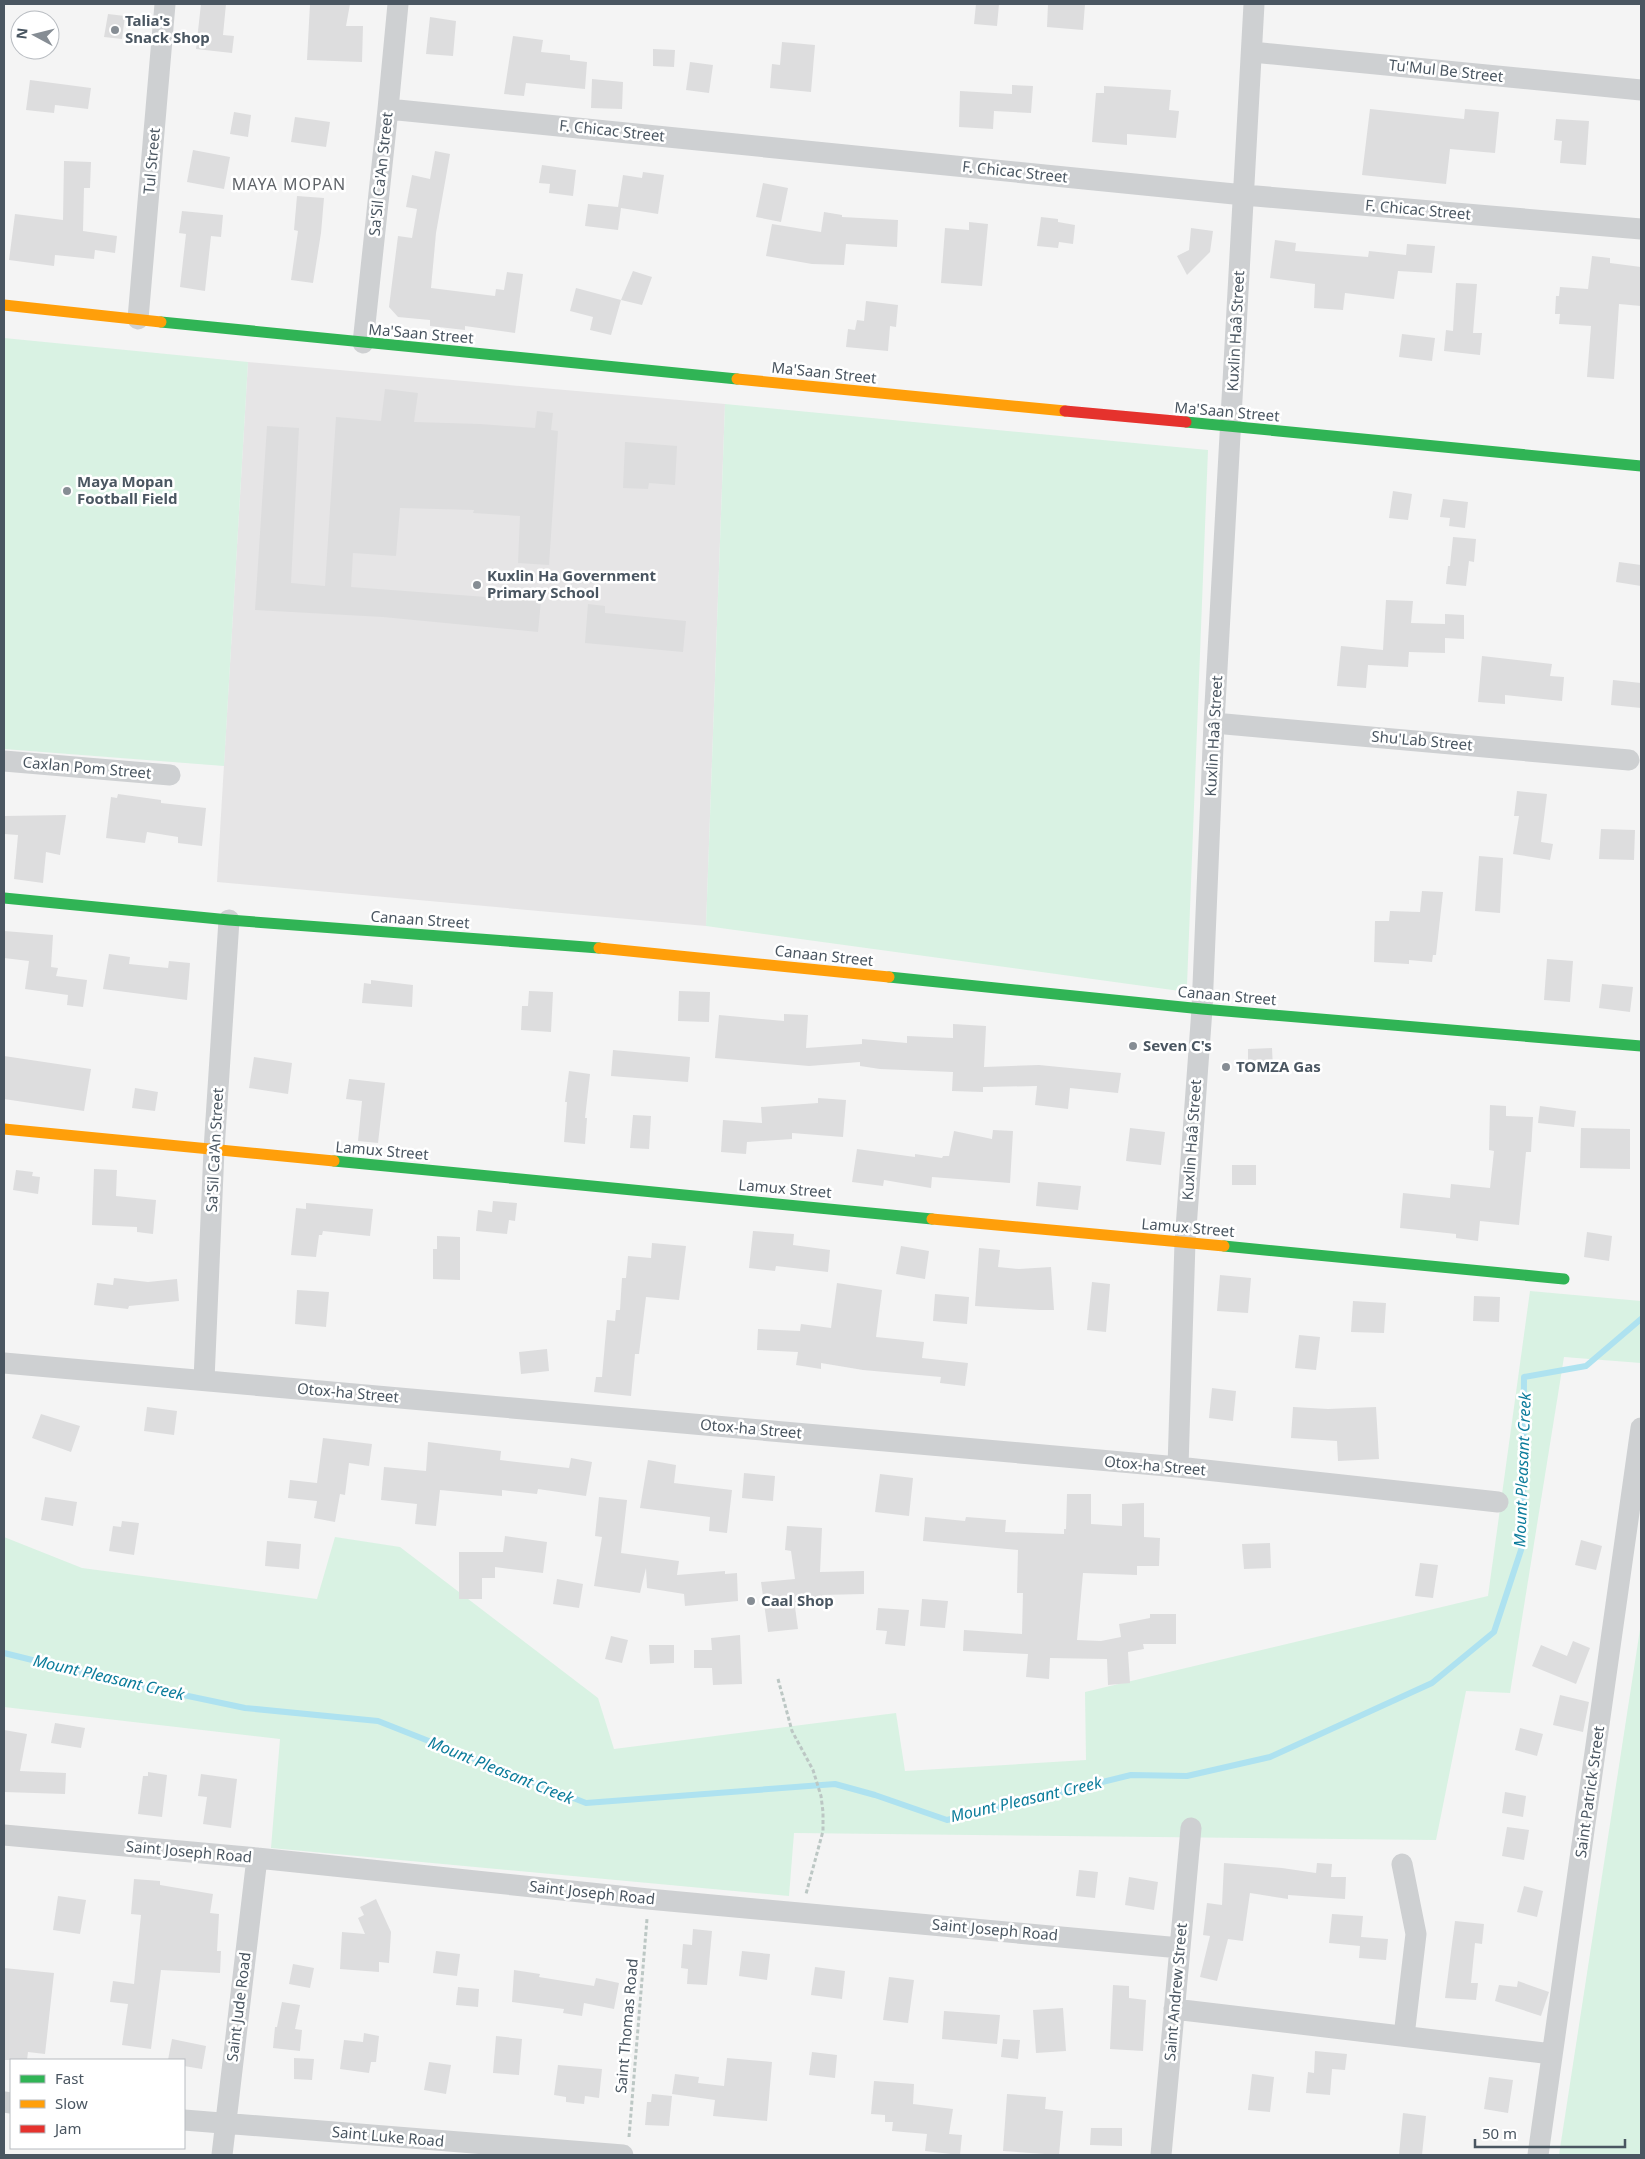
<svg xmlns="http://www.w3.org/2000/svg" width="1645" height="2159" viewBox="0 0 1645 2159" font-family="'Noto Sans',sans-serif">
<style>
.education{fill:#e6e5e6}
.green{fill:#d9f2e3}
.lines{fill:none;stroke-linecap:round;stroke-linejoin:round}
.stream{stroke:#aee2f0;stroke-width:6}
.building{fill:#ddddde}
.path{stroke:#bcc7c4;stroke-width:3;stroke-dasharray:4 2.5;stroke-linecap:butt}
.street{stroke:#ced0d2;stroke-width:21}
.fast{stroke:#30b455;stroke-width:11}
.slow{stroke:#ff9f0a;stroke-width:11}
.jam{stroke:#e5322d;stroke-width:11}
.poi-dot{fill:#868d94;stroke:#fff;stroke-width:2}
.labels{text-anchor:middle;stroke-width:5;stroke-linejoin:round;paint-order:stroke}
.poi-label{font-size:15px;font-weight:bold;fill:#4a5661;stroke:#fff;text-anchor:start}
.street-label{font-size:15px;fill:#4a5661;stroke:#fff}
.neighbourhood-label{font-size:16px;letter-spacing:1px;fill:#5f6368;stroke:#fff}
.water-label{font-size:16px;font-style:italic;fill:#0c7c9b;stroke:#fff}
</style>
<rect width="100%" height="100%" fill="#f4f4f4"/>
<path class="education" d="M248,362L725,404L706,926L217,882Z"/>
<path class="green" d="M4,338L248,362L224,766L4,749Z
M725,404L1208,450L1187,985L1180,991L706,926Z
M1530,1291L1641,1301V1363L1564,1357L1510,1693L1466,1691L1436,1840L794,1833L789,1896L271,1848L280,1739L4,1707V1537L82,1568L317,1599L335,1537L400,1547L598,1698L614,1749L896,1713L905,1771L1086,1760L1085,1692L1488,1596Z
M1641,1623V2155H1559Z"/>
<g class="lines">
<path class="stream" d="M4,1653L117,1681L245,1708L378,1721L586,1803L835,1784L875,1795L947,1820L1131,1775L1187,1776L1270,1757L1432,1683L1494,1632L1523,1544L1524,1377L1586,1366L1641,1319"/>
</g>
<path class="building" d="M201,4H226L223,35L234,36L232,53L196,49Z
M310,4H350L346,26H363L362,62L307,60Z
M976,4H999L997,26L974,24Z
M1048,4H1085L1083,30L1047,27Z
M108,14L125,16L122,39L104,37Z
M430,17L456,21L453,56L426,54Z
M513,36L543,40L541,52L570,55V60L587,62L585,89L526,83L524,96L504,94Z
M782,42L815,45L811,92L770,88L772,64L780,65Z
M653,49L675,50L674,67L653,66Z
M690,62L713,65L709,93L686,90Z
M592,79L623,82L622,109L591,108Z
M30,80L91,88L88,109L55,105L54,113L26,110Z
M1012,85L1033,86L1031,113L994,111L993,129L959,127L960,91L1012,94Z
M1104,86L1171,90L1169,110L1179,111L1176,138L1127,134V145L1092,142L1096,93H1104Z
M1370,109L1464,119L1465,109L1499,112L1495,153L1450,149L1446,184L1362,175Z
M234,112L251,115L248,137L230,134Z
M295,117L330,122L326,147L291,142Z
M1556,119L1589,121L1586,165L1560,163L1562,141L1554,140Z
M193,150L230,157L224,189L187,182Z
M435,151L450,154L436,233L431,288L495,296L496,289L504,290L507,272L523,274L515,333L465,326V330L430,326V320L398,317L389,307L398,236L412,238L417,209L406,207L412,175L430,179Z
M64,161L91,162L90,188H84L83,231L117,236L115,253L95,250L94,259L55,255L54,266L9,260L15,214L63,220Z
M542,165L576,170L573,196L549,193L550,184L539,183Z
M643,172L664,175L658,214L621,208L618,230L585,226L588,204L618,207L623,175L642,178Z
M763,183L788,188L781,222L756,217Z
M297,196L324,198L321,233L313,283L291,280L298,231L294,230Z
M182,211L223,215L221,237L211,236L205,291L180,287L186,234L179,233Z
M824,212L842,215V217L898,220L897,247L846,244L844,265L812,264L766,256L772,224L821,232Z
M1041,217L1058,219V222L1075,225L1073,244L1059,242L1058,248L1037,246Z
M969,222L988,224L982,286L941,283L945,228L969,230Z
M1191,228L1213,231L1210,252L1187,275L1177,256L1189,250Z
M1275,240L1296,243L1295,251L1368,257L1369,251L1406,255L1407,244L1435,246L1432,273L1398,271L1394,299L1345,293L1343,310L1314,308L1315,284L1270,278Z
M1592,256L1610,258V263L1641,267V306L1619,304L1614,379L1587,377L1591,326L1559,324L1560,314H1555L1556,296H1559L1560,287L1588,289Z
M633,271L652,277L642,305L621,300Z
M1456,283L1477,284L1473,333H1482L1480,355L1444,351L1446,330L1453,331Z
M576,288L621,300L611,335L590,330L593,317L570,311Z
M866,301L898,305L896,327L890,326L888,351L846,347L848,329L855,330L857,320L864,321Z
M1402,334L1435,338L1432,361L1399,357Z
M385,389L418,393L414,422L480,424L535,428L537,411L553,413L551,430L558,431L549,565L518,563L520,516L473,513L474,510L400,508L396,556L353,553L351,587L541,601L538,632L383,617L255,610L267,426L299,428L291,583L325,586L336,417L381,421Z
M625,442L677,446L675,485L649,483L648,489L623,488Z
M1393,491L1412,494L1408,520L1389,518Z
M1443,499L1468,502L1465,528L1449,526L1450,518L1440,517Z
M1453,537L1476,539L1474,562L1469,561L1466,586L1446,584L1448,566H1450Z
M1619,562L1641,565V586L1616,582Z
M1386,600L1413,601L1411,623L1445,624V614L1464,615V639L1445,638V653L1409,652L1408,667L1368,665L1366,688L1337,686L1341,646L1383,650Z
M588,604L605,606V613L686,621L683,652L585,643Z
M1482,656L1552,664L1550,676L1564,677L1562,701L1505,695V704L1478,702Z
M1613,680L1641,683V708L1611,705Z
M1517,791L1547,794L1541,842L1553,844L1550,860L1513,854L1519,816H1514Z
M118,794L161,800V803L206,808L202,846L178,843V837L147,832L145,843L106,838L111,797L117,798Z
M66,815L60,855L46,852L43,883L14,879L18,835L4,834V816Z
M1601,829L1635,830L1634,860L1599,859Z
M1479,856L1503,858L1500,913L1475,911Z
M1422,891L1443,892L1436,955H1433L1432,962L1409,960V964L1374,962L1375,921H1389L1390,911L1420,912Z
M4,931L53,935L51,967L58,968L56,976L87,980L83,1007L67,1005L68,995L25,989L29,961L4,958Z
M109,954L130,957L129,964L168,968L169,961L190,963L187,1000L103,989Z
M1547,959L1573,961L1570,1002L1544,1000Z
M371,980L413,985L412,1007L362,1003L364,983L371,984Z
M1602,984L1633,987L1630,1012L1599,1008Z
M529,991L553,992L551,1032L521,1030L522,1006H528Z
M679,991L710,992L709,1022L678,1021Z
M784,1014L808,1015L806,1048L862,1044V1039L907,1043V1036L953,1038V1024L986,1026L984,1067L1039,1065L1121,1073L1118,1093L1070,1088L1068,1109L1035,1105L1037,1086L983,1087V1092L952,1091L953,1072L880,1069L860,1066V1062L809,1066L715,1058L719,1015L784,1021Z
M1272,1048L1273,1069L1248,1071V1049Z
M613,1050L690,1057L688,1082L611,1076Z
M4,1056L91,1069L84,1111L4,1099Z
M254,1057L292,1063L288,1094L249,1088Z
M569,1071L590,1074L585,1118H587L585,1144L564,1142L567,1102H565Z
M349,1079L385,1083L378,1143L358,1141L362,1101L346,1099Z
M135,1088L158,1092L155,1111L132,1108Z
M818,1098L846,1100L843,1137L792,1133V1139L747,1142L746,1154L721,1152L723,1120L762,1123L761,1107L818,1103Z
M1490,1105L1506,1106V1116L1533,1117L1531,1152H1526L1519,1225L1480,1221L1478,1241L1456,1238V1234L1400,1228L1403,1193L1450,1198L1451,1184L1490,1188L1494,1151L1489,1150Z
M1540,1106L1576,1111L1574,1127L1538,1123Z
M633,1115L651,1116L649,1149L630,1148Z
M1130,1128L1165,1132L1161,1165L1126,1161Z
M1581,1128L1630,1129V1169L1580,1168Z
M993,1130L1013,1131L1010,1183L932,1177L931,1188L884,1180L883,1186L852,1182L857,1149L915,1157V1154L942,1158L943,1156H949L954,1131L992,1139Z
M1232,1165H1256V1185H1232Z
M94,1169L117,1170L116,1196L156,1200L153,1234L137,1232V1227L92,1225Z
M16,1170L33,1172L32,1176L40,1177L38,1194L13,1190Z
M1038,1182L1081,1186L1078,1210L1036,1206Z
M493,1201L517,1203L515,1221L509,1220L507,1234L476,1231L478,1210L492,1212Z
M306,1203L373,1209L370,1236L323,1231L322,1235H319L316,1257L291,1255L296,1208L306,1209Z
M753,1231L794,1234L793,1245L830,1250L828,1272L776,1266L775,1271L749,1268Z
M1587,1232L1612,1236L1609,1261L1584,1257Z
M437,1236L460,1237V1280L433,1279V1249H437Z
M652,1243L686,1246L679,1300L646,1297L639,1354H635L631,1396L594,1392L596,1377H602L607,1320L615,1321L616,1310H620L622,1278H626L628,1256L651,1258Z
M901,1246L929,1251L925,1279L896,1274Z
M979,1248L1000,1250L998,1267L1019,1269L1051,1267L1054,1310H1039L975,1306Z
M1220,1275L1251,1278L1248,1313L1217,1311Z
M114,1278L148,1282L177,1279L179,1301L129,1306L128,1309L94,1305L97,1283L113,1285Z
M1092,1282L1110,1284L1106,1332L1087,1330Z
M837,1283L882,1290L876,1337L924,1342L922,1358L968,1363L965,1386L940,1383L941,1377L863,1370L821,1363V1369L796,1365L798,1352L757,1350L758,1329L800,1331L801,1324L831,1328Z
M297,1290L329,1292L326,1327L295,1324Z
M935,1294L969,1297L967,1324L933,1321Z
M1474,1296L1500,1297L1499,1322L1473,1321Z
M1353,1301L1386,1303L1384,1333L1351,1332Z
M1299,1335L1320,1337L1316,1370L1295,1368Z
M547,1349L549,1371L521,1374L519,1352Z
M1212,1388L1236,1391L1233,1421L1209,1418Z
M147,1407L177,1411L174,1435L144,1431Z
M1293,1407L1328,1409L1376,1407L1379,1459L1338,1461L1337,1441L1291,1438Z
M41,1414L80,1426L71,1452L32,1438Z
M323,1438L372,1444L369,1466L349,1463L345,1495L340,1494L335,1522L314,1518L317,1501L288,1498L290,1480L317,1483Z
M428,1442L501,1451L500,1460L569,1468L571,1458L592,1462L586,1496L538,1489L537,1494L502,1490V1496L440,1490L436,1526L415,1524L417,1504L381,1500L384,1467L426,1471Z
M648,1460L676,1465L674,1483L732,1490L727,1533L709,1531L710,1517L640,1508Z
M744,1473L775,1476L773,1501L742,1498Z
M880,1474L913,1478L909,1516L875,1512Z
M1067,1494H1091V1524L1122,1526V1504L1144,1503V1537L1160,1538L1159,1566H1137V1575L1083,1573L1077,1640L1101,1641L1121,1637L1119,1624L1150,1618V1614H1176V1644H1143L1144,1649L1128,1652L1130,1683L1108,1685L1107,1659L1050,1658L1049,1679L1026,1677L1028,1654L963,1651L964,1630L1022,1634L1023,1593H1017L1018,1550L923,1541L925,1517L965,1521L966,1517L1006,1520L1005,1532L1064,1534V1529H1066Z
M45,1497L77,1502L73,1526L41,1520Z
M599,1497L627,1500L621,1553L679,1561L677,1575L725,1571V1574L737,1573L738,1601L685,1606L684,1594L647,1588L646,1568L640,1593L594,1586L602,1537L595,1536Z
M122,1521L139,1523L134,1555L109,1551L113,1526L121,1527Z
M787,1526L822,1528L820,1572L864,1571V1594L822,1595L824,1603L795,1607L798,1629L768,1632L761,1582L795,1579L791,1551L785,1550Z
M505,1536L547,1542L543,1573L495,1567V1578H482V1599H459V1552H503Z
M1581,1540L1602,1546L1596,1570L1575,1565Z
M267,1541L301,1544L299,1569L265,1566Z
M1270,1543L1271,1568L1244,1569L1242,1544Z
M1420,1563L1438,1565L1433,1598L1415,1596Z
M557,1579L583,1584L579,1608L553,1604Z
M922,1599L948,1601L945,1628L920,1626Z
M878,1608L909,1610L905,1646L885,1644L887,1631L876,1630Z
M740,1635L742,1684L713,1685L712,1668H694V1650H712L711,1638Z
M611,1636L628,1640L622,1663L605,1659Z
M1573,1641L1590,1648L1576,1684L1532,1666L1541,1645L1567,1656Z
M649,1645H674V1663L650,1664Z
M1560,1695L1589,1702L1583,1732L1553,1725Z
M55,1723L85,1728L81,1748L51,1743Z
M1520,1728L1543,1734L1537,1756L1515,1750Z
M4,1730L27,1734L20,1771L66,1773L65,1794L4,1792Z
M148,1772L167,1775L162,1817L138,1814L143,1776H148Z
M201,1774L237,1779L231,1828L203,1824L207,1797L198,1796Z
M1505,1792L1526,1796L1523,1817L1502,1813Z
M1507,1827L1529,1830L1524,1860L1502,1856Z
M1224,1863L1282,1868L1316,1873L1317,1863L1332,1864L1331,1877H1346L1345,1899L1288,1895V1899L1250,1893L1243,1941L1228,1939L1217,1981L1200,1977L1210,1936L1203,1935L1207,1903L1222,1905Z
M1079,1870L1098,1872L1095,1898L1076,1896Z
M1129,1877L1158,1882L1154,1910L1125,1905Z
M134,1879L160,1881V1885L213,1894L210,1913L219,1914L217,1951H221L220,1973L161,1970L151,2049L122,2045L128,2004L110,2002L113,1981L134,1984L141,1915L131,1914Z
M1524,1886L1543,1891L1537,1917L1517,1912Z
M58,1896L86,1900L80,1934L53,1930Z
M376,1899L391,1932L389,1963L379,1962V1972L340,1969L342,1932L365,1934L358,1918L364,1915L360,1907Z
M1332,1914L1363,1916L1361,1937L1388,1939L1386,1960L1359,1958L1360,1946L1329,1943Z
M1455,1921L1484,1924L1482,1944L1475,1943L1471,1983H1478L1476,2000L1445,1998Z
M693,1929L712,1931L707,1985L687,1984L688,1969L681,1968L683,1944L692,1945Z
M436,1951L460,1954L457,1976L433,1973Z
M742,1951L770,1954L767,1980L739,1976Z
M293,1964L314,1968L310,1988L289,1984Z
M815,1967L845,1971L842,1999L811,1995Z
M4,1968L54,1973L45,2054L28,2052L27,2060H4Z
M514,1970L540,1974L539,1977L594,1986L596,1978L619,1983L614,2009L584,2003L582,2016L563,2013L564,2009L512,2002Z
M889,1977L914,1980L908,2023L883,2020Z
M1518,1981L1549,1992L1541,2016L1495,2001L1499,1985L1517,1987Z
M1113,1985L1129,1986V1998L1146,2000L1143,2051L1110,2049Z
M458,1987L479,1989L478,2007L456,2005Z
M282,2002L300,2005L295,2029L302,2030L300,2051L273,2048L275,2027H277Z
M1063,2008L1066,2051L1036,2053L1033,2010Z
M944,2011L1000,2015L997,2044L942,2039Z
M364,2033L379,2036L376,2062H371L369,2073L340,2069L344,2040L363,2042Z
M496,2036L522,2039L519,2075L493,2073Z
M172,2039L206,2046L202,2069L184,2066V2060H168Z
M1003,2039L1020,2040L1018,2059L1001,2057Z
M1315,2051L1347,2054L1345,2070L1332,2069L1330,2095L1306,2093L1308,2072L1314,2073Z
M812,2052L837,2055L835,2078L809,2075Z
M294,2058L314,2059L312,2080L294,2079Z
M727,2058L772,2062L767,2121L713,2116L715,2100L672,2094L675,2074L699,2077L698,2083L724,2086Z
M429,2062L451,2065L446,2094L424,2090Z
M558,2065L602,2069L599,2098L585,2096L584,2104L566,2102V2097L554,2095Z
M1252,2074L1274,2077L1270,2112L1248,2110Z
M1489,2077L1513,2080L1508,2113L1484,2109Z
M874,2081L914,2084L913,2104L953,2109L949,2134L962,2135L960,2155L925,2151L927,2134L892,2131L893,2122H885V2115L871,2114Z
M652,2094L672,2096L669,2126L645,2125L647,2102H651Z
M1007,2094L1046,2097L1045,2109L1063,2111L1059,2155L1003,2151Z
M1403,2113L1426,2116L1422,2155H1399Z
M1091,2128H1122V2146L1090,2145Z"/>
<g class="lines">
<path class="path" d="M778,1679L792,1731L813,1770L821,1796L823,1812V1831L806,1894
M629,2137L647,1919"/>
<path class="street" d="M1252,52L1641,90
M388,109L1244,195L1641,229
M138,319L165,4
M363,343L388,109L398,4
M1214,723L1629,760
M4,761L170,775
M4,1363L1178,1467L1498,1502
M204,1380L214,1150L229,920
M1178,1467L1185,1242L1202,1009L1214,723L1254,4
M4,1835L257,1858L648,1899L1180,1948
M1402,1864L1416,1934L1404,2036
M1174,2009L1552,2054
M4,2102L11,2103
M184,2120L623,2155
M222,2155L257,1858
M1161,2155L1191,1828
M1538,2155L1641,1428"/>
<path class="fast" d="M161,322L737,379
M1186,422L1641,466
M4,898L229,920L599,948
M889,977L1202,1009L1641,1046
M334,1161L932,1219
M1224,1246L1564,1279"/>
<path class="slow" d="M4,305L161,322
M737,379L1065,411
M599,948L889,977
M4,1129L334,1161
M932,1219L1224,1246"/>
<path class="jam" d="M1065,411L1186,422"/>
</g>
<g class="poi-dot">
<circle cx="115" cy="30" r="5"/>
<circle cx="67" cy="491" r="5"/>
<circle cx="477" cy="585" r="5"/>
<circle cx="1133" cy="1046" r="5"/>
<circle cx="1226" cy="1067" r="5"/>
<circle cx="751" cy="1601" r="5"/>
</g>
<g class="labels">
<g class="poi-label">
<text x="125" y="26">Talia's<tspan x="125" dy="17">Snack Shop</tspan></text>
<text x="77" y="487">Maya Mopan<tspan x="77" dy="17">Football Field</tspan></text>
<text x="487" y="581">Kuxlin Ha Government<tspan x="487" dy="17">Primary School</tspan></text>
<text x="1143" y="1051">Seven C's</text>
<text x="1236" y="1072">TOMZA Gas</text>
<text x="761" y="1606">Caal Shop</text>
</g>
<g class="street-label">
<text transform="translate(1446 71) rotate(6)" y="5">Tu'Mul Be Street</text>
<text transform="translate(612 131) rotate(6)" y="5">F. Chicac Street</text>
<text transform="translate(152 161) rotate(-85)" y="5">Tul Street</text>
<text transform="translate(1015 172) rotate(6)" y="5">F. Chicac Street</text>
<text transform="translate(381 174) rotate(-84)" y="5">Sa'Sil Ca'An Street</text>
<text transform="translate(1418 210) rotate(5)" y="5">F. Chicac Street</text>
<text transform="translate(1236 331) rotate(-87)" y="5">Kuxlin Haâ Street</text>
<text transform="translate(421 334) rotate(5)" y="5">Ma'Saan Street</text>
<text transform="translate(824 373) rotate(6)" y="5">Ma'Saan Street</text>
<text transform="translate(1227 412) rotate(5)" y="5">Ma'Saan Street</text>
<text transform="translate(1214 736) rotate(-87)" y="5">Kuxlin Haâ Street</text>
<text transform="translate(1422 741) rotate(5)" y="5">Shu'Lab Street</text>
<text transform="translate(87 768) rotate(5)" y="5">Caxlan Pom Street</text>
<text transform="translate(420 920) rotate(4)" y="5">Canaan Street</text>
<text transform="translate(824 956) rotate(6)" y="5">Canaan Street</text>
<text transform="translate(1227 996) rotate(5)" y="5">Canaan Street</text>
<text transform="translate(1192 1140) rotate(-86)" y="5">Kuxlin Haâ Street</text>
<text transform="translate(215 1150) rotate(-87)" y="5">Sa'Sil Ca'An Street</text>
<text transform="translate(382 1151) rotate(5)" y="5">Lamux Street</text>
<text transform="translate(785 1189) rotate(5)" y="5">Lamux Street</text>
<text transform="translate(1188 1228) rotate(5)" y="5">Lamux Street</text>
<text transform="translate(348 1393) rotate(5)" y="5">Otox-ha Street</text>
<text transform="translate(751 1429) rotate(5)" y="5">Otox-ha Street</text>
<text transform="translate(1155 1466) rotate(5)" y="5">Otox-ha Street</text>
<text transform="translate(1590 1792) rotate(-82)" y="5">Saint Patrick Street</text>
<text transform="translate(189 1852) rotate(5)" y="5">Saint Joseph Road</text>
<text transform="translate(592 1893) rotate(6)" y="5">Saint Joseph Road</text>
<text transform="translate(995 1930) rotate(5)" y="5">Saint Joseph Road</text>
<text transform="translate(1176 1992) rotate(-85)" y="5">Saint Andrew Street</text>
<text transform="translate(239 2007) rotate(-83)" y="5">Saint Jude Road</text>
<text transform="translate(627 2026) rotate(-85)" y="5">Saint Thomas Road</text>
<text transform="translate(388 2137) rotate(5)" y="5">Saint Luke Road</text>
</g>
<g class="neighbourhood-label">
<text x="289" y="190">MAYA MOPAN</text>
</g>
<g class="water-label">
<text transform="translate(1522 1470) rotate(-88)" y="6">Mount Pleasant Creek</text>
<text transform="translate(109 1677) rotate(13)" y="6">Mount Pleasant Creek</text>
<text transform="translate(501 1770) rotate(22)" y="6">Mount Pleasant Creek</text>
<text transform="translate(1026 1799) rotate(-13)" y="6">Mount Pleasant Creek</text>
</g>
</g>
<rect width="1645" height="2159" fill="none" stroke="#4a5661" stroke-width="10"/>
<rect x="10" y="2059" width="175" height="90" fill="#ffffff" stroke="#b7bbc0"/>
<rect x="20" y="2075" width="25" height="8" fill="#30b455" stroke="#b7bbc0"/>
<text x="55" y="2084" font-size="15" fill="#4a5661">Fast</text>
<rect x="20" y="2100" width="25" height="8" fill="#ff9f0a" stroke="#b7bbc0"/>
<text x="55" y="2109" font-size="15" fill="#4a5661">Slow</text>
<rect x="20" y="2125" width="25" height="8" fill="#e5322d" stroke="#b7bbc0"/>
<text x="55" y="2134" font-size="15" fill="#4a5661">Jam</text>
<g transform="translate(35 35) rotate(277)"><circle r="24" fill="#ffffff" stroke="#b7bbc0"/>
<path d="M0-4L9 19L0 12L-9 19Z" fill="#868d94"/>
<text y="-8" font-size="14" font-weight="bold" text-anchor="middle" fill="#4a5661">N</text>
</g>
<path d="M1475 2139v8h150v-8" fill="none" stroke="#4a5661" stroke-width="2.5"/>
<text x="1482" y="2139" font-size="15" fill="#4a5661" stroke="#ffffff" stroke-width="4" paint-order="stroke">50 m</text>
</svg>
